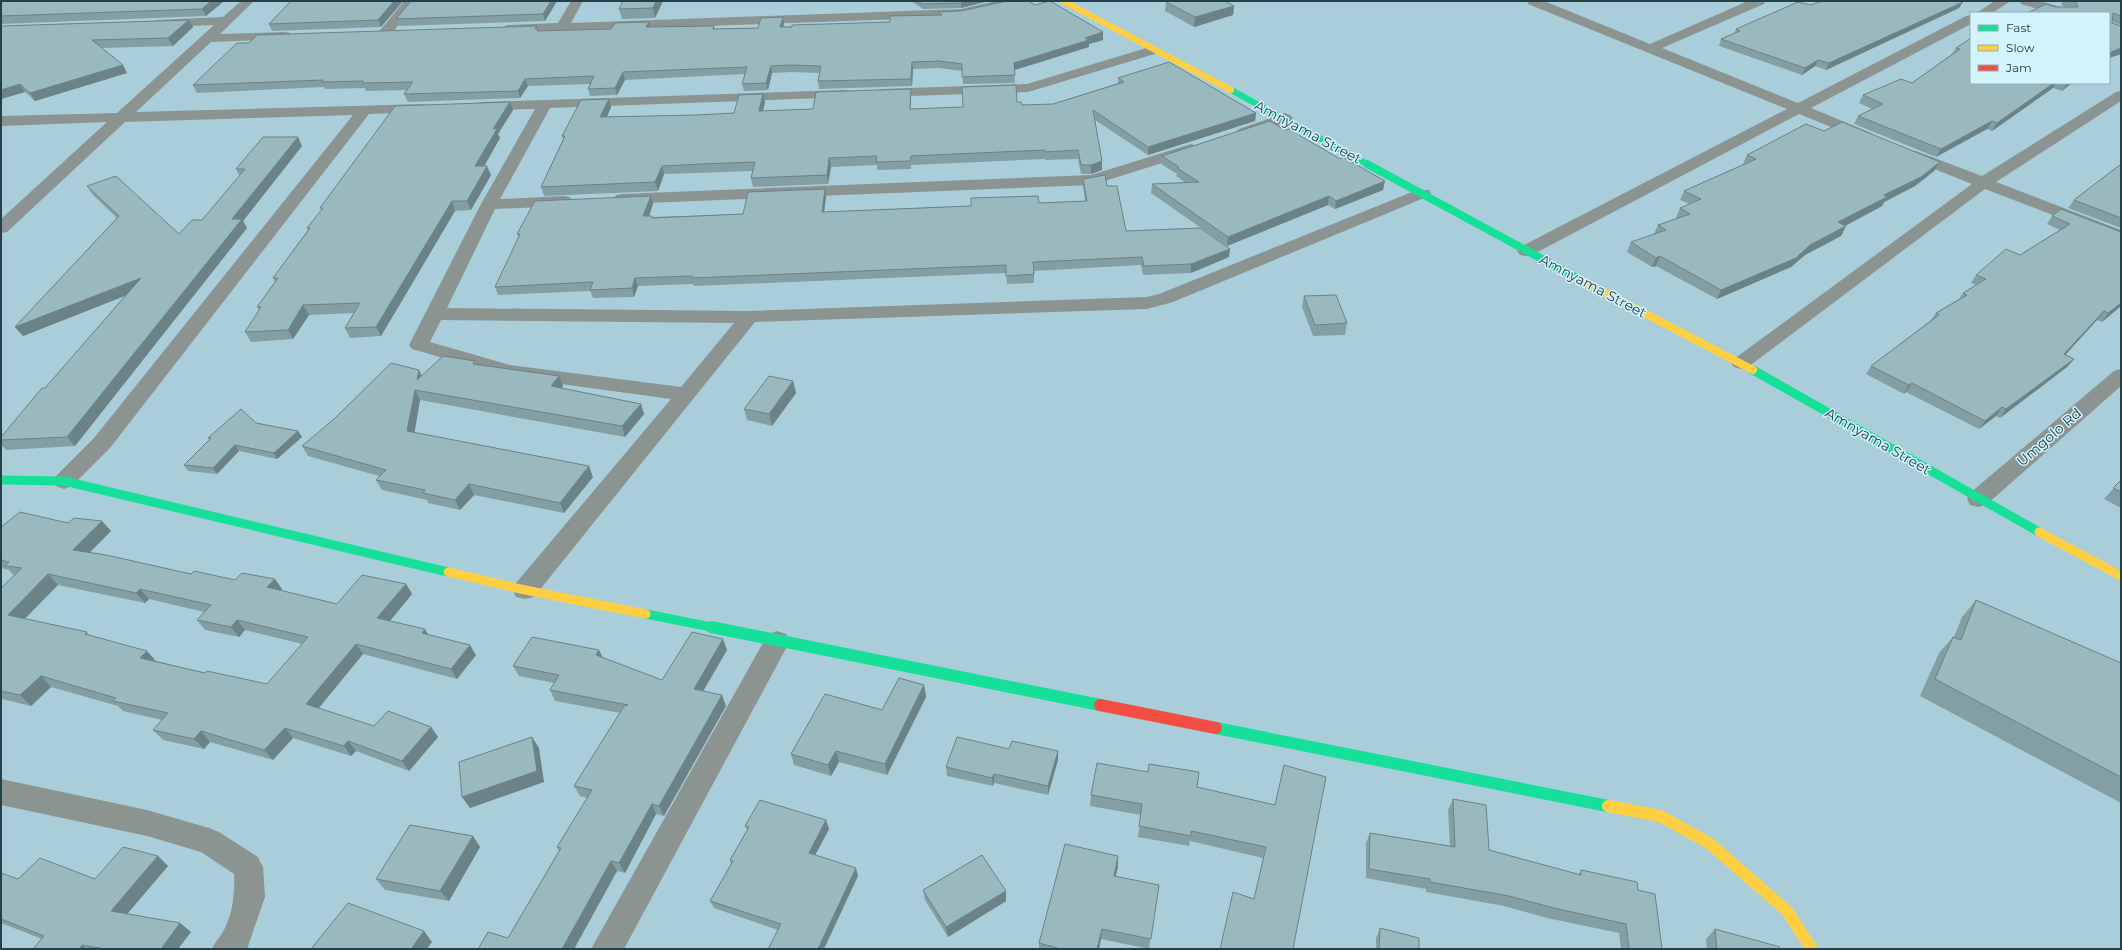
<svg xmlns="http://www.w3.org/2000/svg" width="2122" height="950" viewBox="0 0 2122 950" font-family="Montserrat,sans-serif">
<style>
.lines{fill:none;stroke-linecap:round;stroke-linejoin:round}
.street{fill:#8b9491;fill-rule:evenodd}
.fast-far3{stroke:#16e098;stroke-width:6}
.fast-far2{stroke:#16e098;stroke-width:8}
.fast-far1{stroke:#16e098;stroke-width:9}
.fast{stroke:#16e098;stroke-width:12}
.slow-far3{stroke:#ffcf43;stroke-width:6}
.slow-far2{stroke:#ffcf43;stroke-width:8}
.slow-far1{stroke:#ffcf43;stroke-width:9}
.slow{stroke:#ffcf43;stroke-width:12}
.jam{stroke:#f24e42;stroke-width:12}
.wall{fill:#849fa4;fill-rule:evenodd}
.shaded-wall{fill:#6b8286}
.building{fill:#99b9bf;stroke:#6b8286;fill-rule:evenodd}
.labels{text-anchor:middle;stroke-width:3;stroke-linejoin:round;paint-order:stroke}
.street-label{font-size:14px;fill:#244049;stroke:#d3f4ff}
</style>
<rect width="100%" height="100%" fill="#a9ceda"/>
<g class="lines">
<path class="street" d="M241,1H254L220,34L285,32L290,33L292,36L290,39L211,42L136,112L422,104L427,105L429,108L427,111L422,112L369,114L110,448L72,486L64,489L56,486L53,481L56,476L94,438L353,115L125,122L7,232L1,233V219L107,122L1,126V116L117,113L214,25L162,27L157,26L155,23L157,20L223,17Z
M404,1H417L390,36H380L378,33Z
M571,1H583L571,23L961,9L996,1H1019L1018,4L961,17L507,33L500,29L507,25L558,23Z
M1527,1H1544L1650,44L1748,1H1765L1764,4L1662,48L1798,103L1966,16L1971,15V24L1811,108L1871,133L1874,136L1871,139H1861L1799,114L1532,255L1526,256L1520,255L1517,251L1520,247L1787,109L1528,4Z
M1995,1H2011L1992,13H1976Z
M2020,1H2040L2071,10L2072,13H2052L2021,4Z
M1153,46L1160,50L1158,53L1028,92L882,97L877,96L875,93L877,90L882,89L1027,84Z
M845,90L850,91L852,94L850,97L550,108L500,199L564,196L570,197L572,201L570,205L564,206L495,209L447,308L749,311L1147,297L1159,294L1417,190H1429L1431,193L1429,196L1173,302L1147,309L755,322L534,597L525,599L516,597L513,590L516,583L671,399L509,377L412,349L409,345L481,204L535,109L482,110L477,109L475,106L477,103L482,102ZM441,320L734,323L681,387L510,365L430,342Z
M2121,91V101L1996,182L2121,230V241L1985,189L1748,367L1741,369L1734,367L1731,363L1734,359L1972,184L1904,157L1902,154L1904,151H1916L1982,176L2116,92Z
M1285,113L1290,115L1293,118L1290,121L1244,137L1239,135L1236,132L1239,129Z
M1191,144L1197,146L1199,149L1197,152L1092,185L622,204L616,203L614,199L616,195L622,194L1091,175Z
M2121,369V386L1986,505L1978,507L1970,505L1967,499L1970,493L2114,371Z
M777,631L786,634L790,641L624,949H591L768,634Z
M1,779L147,810L209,828L219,832L258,857L263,867L265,897L247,949H212C215,942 220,937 224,930C233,912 235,893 234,874L201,852L147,836L1,805Z"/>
<path class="fast-far3" d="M1231,90L1369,165"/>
<path class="fast-far2" d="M1367,164L1581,280"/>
<path class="fast-far1" d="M1753,370L2039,532
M1,480L64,481L448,572
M646,614L716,628"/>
<path class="fast" d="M711,627L1100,705
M1216,728L1608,806"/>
<path class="slow-far3" d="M1063,1L1231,90"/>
<path class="slow-far2" d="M1581,280L1753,370"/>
<path class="slow-far1" d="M2039,532L2121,576
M448,572L525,590L646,614"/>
<path class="slow" d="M1608,806L1660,816L1709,843L1787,911L1812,949"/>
<path class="jam" d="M1100,705L1216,728"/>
</g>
<path class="wall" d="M1,1H224L206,16L1,24Z
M291,1H403L381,27L272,31L269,24Z
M557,1L545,21L399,26L396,19Z
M623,1H663L655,18L622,19L619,9Z
M911,1H989L961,8L923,9Z
M2063,1H2121V25L2113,22L2112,23L2121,26V54L2109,58L2056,7H2066L2061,5Z
M1166,2L1234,6L1233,15L1194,27L1165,11Z
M1035,5L1103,40L1089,44V47L1014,70L1015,83L963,84L962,71L939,68L913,69L912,86L819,89L818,81L820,73L791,72L772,73L768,90L744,91L742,84L745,74L625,80L617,95L590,96L588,89L590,84L528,86L520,98L408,102L404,94L408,90L366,91L365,88L325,89L324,87L197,93L193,85L249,43L538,29L539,31L714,26L715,29L758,28L784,24L783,27L890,22L938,15V12L961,11Z
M1811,5L1959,8L1826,70L1815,66L1802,75L1719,46L1721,39L1734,34L1736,29Z
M189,20L193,27L173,46L102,48L127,73L35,101L25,92L1,99V26Z
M1971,38V83H2072L2062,91L2053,88L1992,131L1987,129L1936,157L1854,124L1858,116L1872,109L1859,103L1863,95L1912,83L1952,54L1956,48Z
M1118,78L1256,113L1255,121L1148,155L1095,120L1102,161V170L1091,174H1081L1078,159L1045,160V159L911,165V169L877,170V165L831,167L828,184L753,187L751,178L753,171L664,174L658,191L544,196L541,187L563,139L562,136L609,99L611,107L607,117L697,115L734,113L765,102L763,111L813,109L911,89V109L963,107L1017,102L1022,105L1053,104L1118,83Z
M510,102L513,110L498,134L500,138L484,166L491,175L471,210L455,211L381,336L350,338L345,328L354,313L309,315L293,339L251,342L245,332L259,310L257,307L275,282L273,278L308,230L307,228L322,210L320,208Z
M1824,131L1940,162L1934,171L1915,186L1884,202L1882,206L1845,226H1846L1841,236L1805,255L1791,267L1717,299L1656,266L1652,267L1627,252L1631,242L1654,234L1658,225L1677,218H1676L1680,208L1690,204L1680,200L1684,191L1744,164H1743L1747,155Z
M302,146L243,221L247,228L75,446L6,450L1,444V437L45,388L125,296L23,336L15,327L117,218L93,195L87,186L179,234L202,220L240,176L236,169Z
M1162,156L1383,190L1335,209L1328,205L1227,246L1151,193L1152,184L1186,183L1176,176L1177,174L1161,164Z
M2121,164V228L2068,208L2074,200Z
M1083,179L1107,186L1126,231L1229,257L1191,273L1143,275L1141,265L1034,271V283L1007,284L1006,273L694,286L693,284L638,286L634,297L593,298L590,291L498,295L495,287L519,237L517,234L651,196L653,204L649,216L653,217L743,214L826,197L824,212L1085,201L1083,187Z
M2052,216L2121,232V306L2102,322L2097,320L2065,355L2074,359L2067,367L2000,418L1996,416L1979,429L1906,392L1904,394L1866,374L1871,366L1930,321L1936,313L1959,299L1963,293L1976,285L1971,283L1976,275L2020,255L2060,230L2047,224Z
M1304,296L1347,323L1345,335L1313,336L1302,307Z
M475,361L476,364L559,376L563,386L561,388L641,404L644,414L625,437L420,400L414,433L593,477L564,513L474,495L460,510L428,503L427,500L382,490L376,480L379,476L308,456L302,446L422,376Z
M793,381L796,393L772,426L747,420L744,409Z
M256,423L298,431L302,437L277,459L239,451L217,474L188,471L184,465L210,440L208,438Z
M2121,480V508L2104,499Z
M102,521L111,531L90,552L191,574L235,580L282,589L281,591L337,604L406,584L412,594L390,621L428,635L476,655L457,679L363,654L318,708L374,726L431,727L438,737L409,771L356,751L351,756L293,738L273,760L210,742L204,749L163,740L153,730L162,720L123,711L118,706L51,687L31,706L2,699L1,698V588L14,576L9,570L1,568V527L68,523ZM58,585L145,603L149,599L204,612L197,620L205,630L239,637L245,630L302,644L267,684L205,673L156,661L89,635L87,632L25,619Z
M1976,600L2121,663V803L1920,696L1939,653L1953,637H1954L1962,617Z
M599,650L603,658L662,680L727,650L703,691L726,706L664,816L656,814L625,873L617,871L574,949H478L508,938L559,851L557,847L587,798L580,796L574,786L620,713L555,701L550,690L554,683L519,676L513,666Z
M924,685L926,697L887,775L839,762L831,776L794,765L791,754L882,710Z
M1009,749L1058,751V760L1048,795L994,783L993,786L947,776L946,767Z
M1197,787L1275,805L1263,858L1190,841L1189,846L1138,837L1141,815L1090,806L1091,795Z
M1453,799L1489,850L1578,875L1581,870L1638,890L1662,949H1621L1619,933L1547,918L1504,906L1426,892V889L1366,878V843L1370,833L1450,846L1448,810Z
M826,820L829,829L815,855L858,876L778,930L714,908L710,901L731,864L730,860L747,830L745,826Z
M473,836L480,847L449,901L385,890L376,879Z
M158,856L168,866L127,914L180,923L191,932L178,949H33L42,939L1,923V873L18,879H95Z
M1118,867L1115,877L1157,896L1149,949L1101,939L1099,949H1039V943Z
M923,890L1006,901L948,937L925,900Z
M1380,928L1419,949H1376V938Z
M1715,929L1780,949H1707L1706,939Z"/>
<path class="shaded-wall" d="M211,1H224L206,16L202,9Z
M394,1H403L381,27L378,20Z
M551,1H557L545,21L543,14Z
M656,1H663L655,18L653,8Z
M968,1H989L961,8V3Z
M1963,2L1959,8L1826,70L1829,63Z
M1234,6L1233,15L1194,27L1195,17Z
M783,17L784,24L781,34L780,27Z
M189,20L193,27L173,46L168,38Z
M649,22L651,29L646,27Z
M1103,32V40L1089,44V47L1014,70V63L1085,38Z
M2121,48V54L2109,58V53Z
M1818,60L1815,66L1802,75L1805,68Z
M912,62L913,69L912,86L911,79Z
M123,65L127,73L35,101L30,93Z
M771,66L772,73L768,90L766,83Z
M623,72L625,80L617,95L615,88Z
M525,79L528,86L520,98L518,91Z
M2054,83H2056L2053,88L1992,131L1997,123Z
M2067,83H2072L2062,91Z
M20,84L25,92L1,99V90Z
M763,94L765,102L761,119L759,111Z
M609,99L611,107L603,126L600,117Z
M510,102L513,110L498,134L500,138L479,175L475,166L493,129Z
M1256,113L1255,121L1148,155V147Z
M1992,121L1987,129L1936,157L1941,149Z
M298,137L302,146L243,221L247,228L75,446L67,437L232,219Z
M829,158L831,167L828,184L827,175Z
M1102,161V170L1091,174V165Z
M1940,162L1934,171L1915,186L1884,202L1882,206L1834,232L1838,222Z
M487,166L491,175L471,210L467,201Z
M662,166L664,174L658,191L655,182Z
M1385,181L1383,190L1335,209L1336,201Z
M825,189L826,197L823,220L822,212Z
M651,196L653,204L646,224L643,216Z
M1329,196L1328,205L1227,246L1228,237Z
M452,201L455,211L381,336L376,327Z
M1846,226L1841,236L1805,255L1791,267L1717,299L1721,290Z
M1230,249L1229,257L1191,273V264Z
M1660,256L1656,266L1652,267L1656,258Z
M141,278L147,287L23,336L15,327Z
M635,278L638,286L634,297L632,288Z
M2121,303V306L2102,322L2108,313Z
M303,305L309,315L293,339L288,330Z
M2104,311L2097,320L2058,363L2064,354Z
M2074,359L2067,367L2000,418L2006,409Z
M419,370L424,380H417Z
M559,376L563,386L555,396L551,386Z
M793,381L796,393L772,426L769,414Z
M1912,383L1906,392L1904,394L1909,385Z
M415,390L420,400L413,442L407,431Z
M641,404L644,414L625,437L622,426Z
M2002,407L1996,416L1979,429L1985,421Z
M298,431L302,437L277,459L274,453Z
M235,445L239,451L217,474L213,468Z
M589,466L593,477L564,513L560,503Z
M469,484L474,495L460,510L455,500Z
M102,521L111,531L82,560L73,550Z
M48,574L58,585L18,625L8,615Z
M275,579L282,589L275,598L267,587Z
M406,584L412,594L384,628L377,618Z
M140,589L149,599L145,603L136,593Z
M237,620L245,630L239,637L231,627Z
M425,629L431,640L422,633Z
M723,639L727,650L698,700L694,689Z
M356,644L363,654L314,714L306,704Z
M470,645L476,655L457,679L451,669Z
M599,650L604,661L596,655Z
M147,651L156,661L140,658Z
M41,676L51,687L31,706L20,695Z
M924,685L926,697L887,775L885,764Z
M722,695L726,706L664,816L659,806Z
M431,727L438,737L409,771L402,761Z
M285,728L293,738L273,760L264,750Z
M201,731L210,742L204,749L194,739Z
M532,737L539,748L544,782L470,808L462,797Z
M348,741L356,751L351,756L344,746Z
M836,751L839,762L831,776L828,765Z
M1058,751V760L1048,795V786Z
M994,774V783L993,786L992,778Z
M652,804L656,814L625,873L619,863Z
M826,820L829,829L812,861L809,853Z
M473,836L480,847L449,901L440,891Z
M158,856L168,866L122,920L111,911Z
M1118,856V867L1113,887L1114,876Z
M611,861L617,871L574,949H562Z
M856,868L858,876L824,949H818Z
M1006,891V901L948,937L946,927Z
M180,923L191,932L178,949H161Z
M1102,929L1101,939L1099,949H1097Z
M424,931L432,942L427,949H411Z
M82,945L87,949H79Z"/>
<path class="building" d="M1,1H211L202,9L1,16Z
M291,1H394L378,20L269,24Z
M411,1H551L543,14L396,19Z
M623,1H656L653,8L619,9Z
M918,1H968L961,3L922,4Z
M1007,1H1029L1035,5L1050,1L1103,32L1085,38L1089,40L1014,63L1015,75L962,77V64L939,61L912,62L911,79L818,81L821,66L790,65L771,66L766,83L742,84L747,67L623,72L615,88L588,89L594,76L525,79L518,91L404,94L413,82L363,83V81L322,82L323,80L193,85L237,43H249L257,35L537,26L535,29H538L537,31L611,29L615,23L649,22L646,27L714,26L713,29L758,28L761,18L783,17L780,27H792V25L890,22V16L942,15L938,12L961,11Z
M1169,1H1225L1234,6L1195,17L1166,2Z
M1822,1H1958L1963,2L1829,63L1818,60L1805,68L1721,39L1740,31L1736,29L1798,2L1811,5Z
M2075,1H2121V16L2113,13L2112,23L2121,26V48L2109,53V13H2027L2046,4L2056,7H2078L2076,1Z
M189,20L168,38L92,40L123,65L30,93L20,84L1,90V26Z
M1971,38V83H2054L1997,123L1992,121L1941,149L1858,116L1883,104L1863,95L1901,79L1912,83L1960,49L1956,48Z
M1169,62L1256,113L1148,147L1093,110L1102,161L1091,165H1081L1078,150L1045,152V150L911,156L910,161L876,162L877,156L829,158L827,175L751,178L755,162L701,164L662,166L655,182L541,187L565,136H562L581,100L609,99L600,117L697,115L734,113L739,95L763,94L759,111L813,109L816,92L911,89L910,109L963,107L962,87L1016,85L1017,102H1021L1022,105L1053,104L1124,82L1118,78Z
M510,102L493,129H497L475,166H487L467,201H452L376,327L345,328L360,303L303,305L288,330L245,332L261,307H257L278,278H273L310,228H307L323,208H320L395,106Z
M1270,121L1285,130L1289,129L1340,159L1343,157L1385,181L1336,201L1329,196L1228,237L1152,184L1199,182L1177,168L1179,167L1162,156Z
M1842,122L1940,162L1921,177L1884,195L1887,197L1838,222L1846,226L1810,245L1796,258L1721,290L1660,256L1656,258L1631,242L1666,230L1658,225L1690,214L1680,208L1701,199L1684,191L1756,159L1747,155L1806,124L1824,131Z
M263,137H298L232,219H242L67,437L1,440V437L42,388H45L141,278L15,327L119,216L87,186L116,176L179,234L192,220H202L245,169H236Z
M2121,164V218L2074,200Z
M1105,175L1107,186H1117L1126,231L1200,228L1230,249L1191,264L1144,266L1142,257L1033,262L1034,274L1006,276V265L692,278V276L635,278L632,288L590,290L593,282L495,287L520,234H517L535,201L651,196L643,216H652V218L743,214L748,192L825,189L822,212L971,206V198L1038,196L1039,203L1087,201L1083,179Z
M2061,209L2121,232V303L2108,313L2104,311L2064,354L2074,359L2006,409L2002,407L1985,421L1912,383L1909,385L1871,366L1939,315L1936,313L1967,295L1963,293L1986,279L1976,275L2006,249L2020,255L2070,224L2052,216Z
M1336,295L1347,323L1315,325L1304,296Z
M443,356L475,361L473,364L559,376L551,386L641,404L622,426L415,390L407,431L589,466L560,503L469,484L455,500L423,493L425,490L376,480L386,470L302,446L334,419L391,363L419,370L417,380Z
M769,376L793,381L769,414L744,409Z
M241,409L256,423L298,431L274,453L235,445L213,468L184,465L211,438H208Z
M2121,480V492L2113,488Z
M20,512L68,523L74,518L102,521L73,550L106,555L191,574L194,571L235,580L242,573L275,579L267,587L337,604L362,575L406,584L377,618L425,629L422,633L470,645L451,669L356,644L306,704L374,726L388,711L431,727L402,761L348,741L344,746L285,728L264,750L201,731L194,739L153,730L168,713L113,701L116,698L41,676L20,695L1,691V588L22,568L5,566L9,562L1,560V527ZM48,574L136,593L140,589L211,605L197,620L231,627L237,620L308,637L267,684L207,671L205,673L140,658L147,651L85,634L87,632L8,615Z
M1976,600L2121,663V777L1935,679L1953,637L1961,640Z
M692,632L723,639L694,689L722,695L659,806L652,804L619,863L611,861L562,949H478L488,932L508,938L561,848L557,847L592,790L574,786L624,706L628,705L550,690L559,675L513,666L532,637L599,650L596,655L662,680Z
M899,678L924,685L885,764L836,751L828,765L791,754L825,694L882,710Z
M532,737L537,771L462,797L459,762Z
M957,737L1009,749L1012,741L1058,751L1048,786L994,774L992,778L946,767Z
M1097,763L1148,772L1149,764L1199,772L1197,787L1275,805L1284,765L1326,777L1293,949H1220L1233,892L1254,899L1266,847L1191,831V836L1139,826L1142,804L1091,795Z
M1453,799L1486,805L1489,850L1581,875V870L1637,882L1638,890L1655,894L1662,949H1634L1629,948L1626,924L1554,908L1509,896L1430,882V879L1369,869L1370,833L1455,847Z
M760,800L826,820L809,853L856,868L818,949H768L781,924L710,901L733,861L730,860L749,827L745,826Z
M410,825L473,836L440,891L376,879Z
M1065,844L1118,856L1114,876L1159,885L1151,939L1102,929L1097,949H1061L1039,943Z
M123,847L158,856L111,911L180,923L161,949H106L82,945L79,949H33L44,936L1,919V873L18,879L40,858L95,879Z
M982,855L1006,891L946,927L923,890Z
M348,903L424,931L411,949H311Z
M1380,928L1419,938V949H1379Z
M1715,929L1780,947V949H1717Z"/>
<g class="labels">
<g class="street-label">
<text transform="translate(1308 132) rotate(28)" y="5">Amnyama Street</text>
<text transform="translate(1593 286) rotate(28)" y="5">Amnyama Street</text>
<text transform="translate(2049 437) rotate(-41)" y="5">Umgolo Rd</text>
<text transform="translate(1878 441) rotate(30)" y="5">Amnyama Street</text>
</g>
</g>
<rect width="2122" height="950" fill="none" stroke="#244049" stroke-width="4"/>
<rect x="1970" y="12" width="140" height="72" fill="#d3f4ff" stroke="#8dacb6"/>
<rect x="1978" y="25" width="20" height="6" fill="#16e098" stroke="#8dacb6"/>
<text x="2006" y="32" font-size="12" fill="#244049">Fast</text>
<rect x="1978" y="45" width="20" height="6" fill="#ffcf43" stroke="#8dacb6"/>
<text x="2006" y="52" font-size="12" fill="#244049">Slow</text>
<rect x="1978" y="65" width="20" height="6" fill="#f24e42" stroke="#8dacb6"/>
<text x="2006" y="72" font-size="12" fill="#244049">Jam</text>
</svg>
